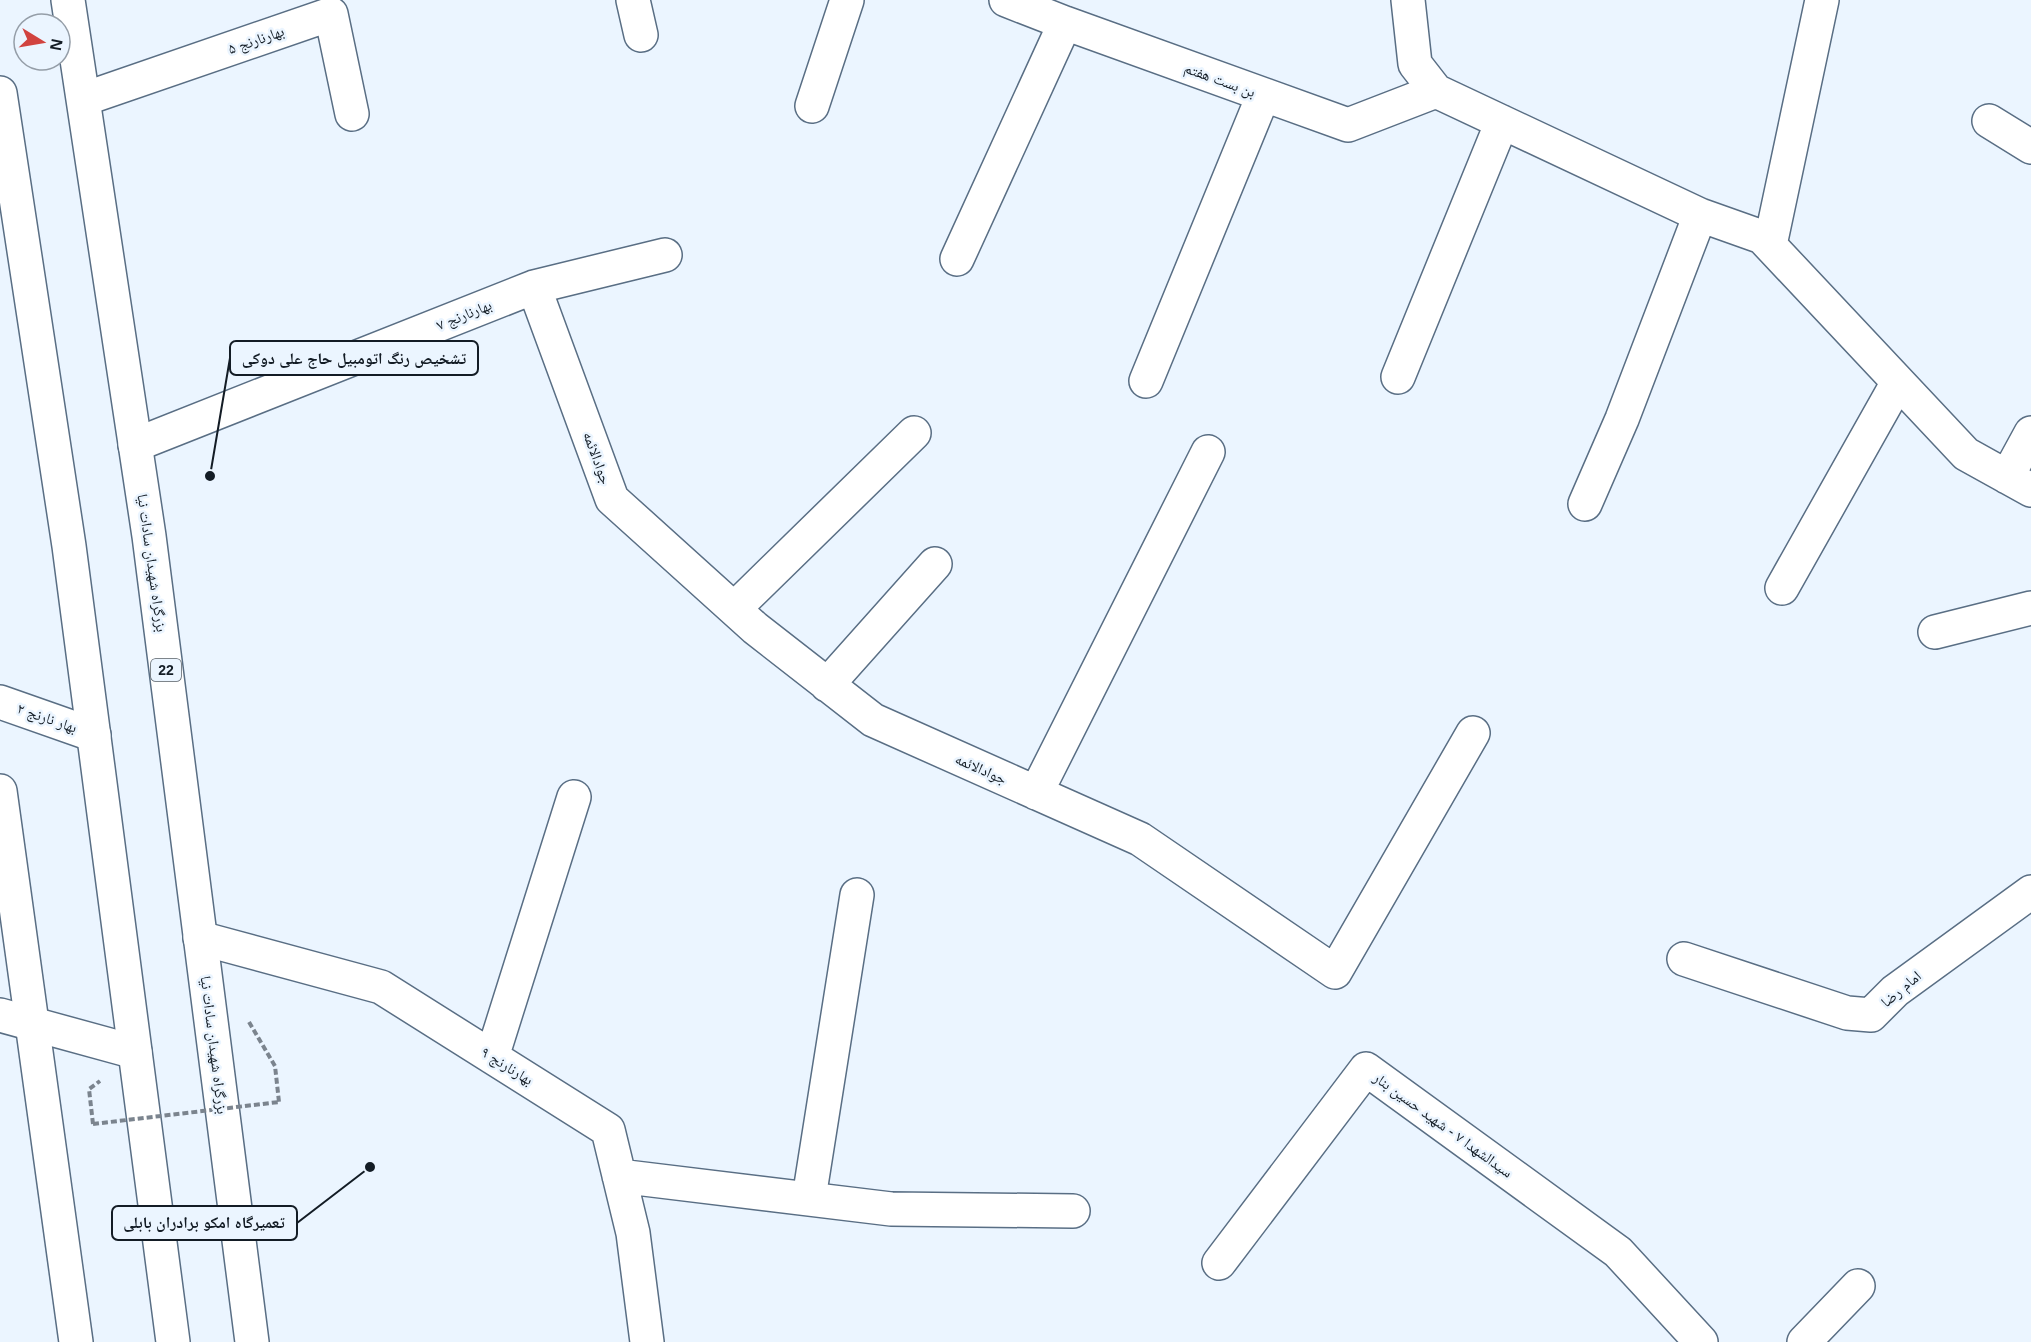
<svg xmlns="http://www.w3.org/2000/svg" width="2031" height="1342" viewBox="0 0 2031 1342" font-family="Helvetica,'Noto Naskh Arabic',sans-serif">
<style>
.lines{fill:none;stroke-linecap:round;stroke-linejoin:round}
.street-casing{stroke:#596e84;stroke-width:36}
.secondary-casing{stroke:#596e84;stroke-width:36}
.highway-casing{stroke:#596e84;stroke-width:36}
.path{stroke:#7b848e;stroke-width:4;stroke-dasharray:6 3;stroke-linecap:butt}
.street{stroke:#fff;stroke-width:33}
.secondary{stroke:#fff;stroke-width:33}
.highway{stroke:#fff;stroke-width:33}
.path-bridge{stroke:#7b848e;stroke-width:4;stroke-dasharray:6 3;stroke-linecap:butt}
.labels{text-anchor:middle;stroke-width:5;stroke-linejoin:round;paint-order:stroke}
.shield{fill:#ebf5ff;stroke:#545d66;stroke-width:1.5}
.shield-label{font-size:14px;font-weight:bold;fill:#131c25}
.street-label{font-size:15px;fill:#131c25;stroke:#ebf5ff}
.leader{fill:none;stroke:#131c25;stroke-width:2}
.callout-dot{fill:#131c25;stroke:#ebf5ff;stroke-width:2}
.callout{fill:#ebf5ff;stroke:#131c25;stroke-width:2}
.callout-label{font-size:16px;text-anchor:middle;font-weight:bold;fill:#131c25}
</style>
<rect width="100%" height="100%" fill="#ebf5ff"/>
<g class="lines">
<defs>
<path id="street" d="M633,0L641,35
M1006,0L1065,23L1348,125L1436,91
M1408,0L1415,64L1436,91L1700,215
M84,99L331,14L352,114
M812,106L847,0
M1989,121L2031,147
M1770,245L1822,0
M957,259L1065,23
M534,287L612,499L755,628L873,720L1140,839L1335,972L1473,733
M1398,377L1502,122
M1146,381L1263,96
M135,445L534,287L665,255
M2007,477L2031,433
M1585,504L1622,419L1700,215L1762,237L1966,454L2031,490
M1782,588L1898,382
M734,609L914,433
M1935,632L2031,608
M827,685L935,564
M0,702L94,735
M1036,793L1208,452
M200,938L381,987L608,1130L633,1233L647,1342
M1684,959L1847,1013L1871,1015L1895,991L2031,892
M0,1015L135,1052
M492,1057L574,797
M619,1176L891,1209L1073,1211
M809,1198L857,895
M1219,1263L1366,1069L1618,1252L1701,1342
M1804,1342L1858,1286"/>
<path id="secondary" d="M0,791L76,1342"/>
<path id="highway" d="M68,0L149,536L252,1342
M0,93L69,546L173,1342"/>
</defs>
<use href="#street" class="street-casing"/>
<use href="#secondary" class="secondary-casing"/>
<use href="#highway" class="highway-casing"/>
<path class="path" d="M249,1022L275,1066L279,1102
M93,1124L89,1089L100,1081"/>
<use href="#street" class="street"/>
<use href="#secondary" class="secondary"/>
<use href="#highway" class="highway"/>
<path class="path-bridge" d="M93,1124L279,1102"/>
</g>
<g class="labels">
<rect class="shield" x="151" y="659" width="30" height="22" rx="4.5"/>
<g class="shield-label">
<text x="166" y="675">22</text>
</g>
<g class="street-label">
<text transform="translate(256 40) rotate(-19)" y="5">بهارنارنج ۵</text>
<text transform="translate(1220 80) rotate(20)" y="5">بن بست هفتم</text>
<text transform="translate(464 315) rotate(-22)" y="5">بهارنارنج ۷</text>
<text transform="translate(597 458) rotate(70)" y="5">جوادالائمه</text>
<text transform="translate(152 563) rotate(82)" y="5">بزرگراه شهیدان سادات نیا</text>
<text transform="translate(47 718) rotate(19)" y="5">بهار نارنج ۲</text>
<text transform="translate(981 769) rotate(24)" y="5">جوادالائمه</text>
<text transform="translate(1901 989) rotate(-40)" y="5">امام رضا</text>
<text transform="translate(214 1045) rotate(83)" y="5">بزرگراه شهیدان سادات نیا</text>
<text transform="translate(507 1066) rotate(32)" y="5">بهارنارنج ۹</text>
<text transform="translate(1443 1125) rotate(36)" y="5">سیدالشهدا ۷ - شهید حسین بنار</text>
</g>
</g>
<path class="leader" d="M210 476L230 358M370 1167L297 1223"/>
<g class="callout-dot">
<circle cx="210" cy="476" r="6"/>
<circle cx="370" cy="1167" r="6"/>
</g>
<g class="callout">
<rect x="230" y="341" width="248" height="34" rx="6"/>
<rect x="112" y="1206" width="185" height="34" rx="6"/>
</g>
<g class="callout-label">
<text x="354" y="364">تشخیص رنگ اتومبیل حاج علی دوکی</text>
<text x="204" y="1228">تعمیرگاه امکو برادران بابلی</text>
</g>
<g transform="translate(42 42) rotate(101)"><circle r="28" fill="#ebf5ff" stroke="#959ea8" stroke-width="1.5"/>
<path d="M0-4.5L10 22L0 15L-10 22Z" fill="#d1433f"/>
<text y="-9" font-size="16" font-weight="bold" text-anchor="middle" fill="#131c25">N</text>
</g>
</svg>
